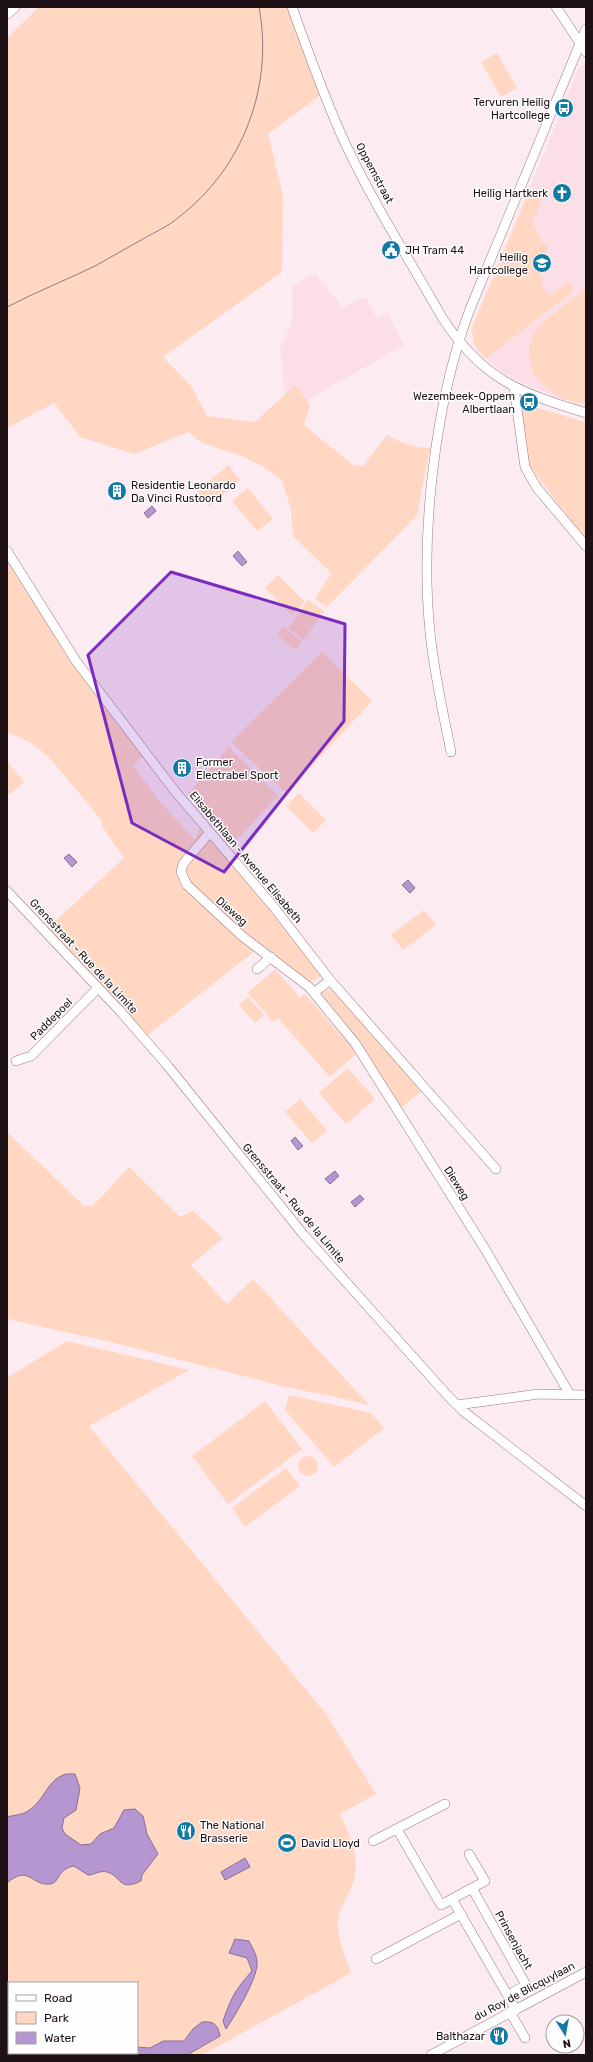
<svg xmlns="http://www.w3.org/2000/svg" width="593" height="2062" viewBox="0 0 593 2062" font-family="Rubik,sans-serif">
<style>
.built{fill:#fcdee6}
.green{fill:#ffd7c3;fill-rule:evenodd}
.water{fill:#b596d0;stroke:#886e98}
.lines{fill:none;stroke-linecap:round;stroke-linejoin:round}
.minor-casing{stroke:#9d7984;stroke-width:10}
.major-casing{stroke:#9d7984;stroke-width:12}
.minor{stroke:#fff;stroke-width:9}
.major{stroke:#fff;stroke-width:11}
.tram{stroke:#8c7d81;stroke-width:1}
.marked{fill:#7b2cbf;fill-opacity:0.2;stroke:#7b2cbf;stroke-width:3;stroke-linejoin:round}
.labels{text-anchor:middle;stroke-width:3;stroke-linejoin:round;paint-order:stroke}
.poi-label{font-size:11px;fill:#1e1115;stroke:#fefefe;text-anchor:end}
.street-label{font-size:11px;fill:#1e1115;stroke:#fefefe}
</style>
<rect width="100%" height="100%" fill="#fcebf0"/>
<path class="built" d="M586,63V407L552,396L502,373L476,349L471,331L579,68Z
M316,273L321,283L323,282L331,296L334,295L342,308L366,297L377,319L387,313L404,345L287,411L280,349L292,322V286Z"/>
<path class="green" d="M39,7H292L323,93L268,134L283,196L282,272L163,357L192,387L207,416L255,422L295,385L310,404L304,425L353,465L363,466L387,435C402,443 413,448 430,448L417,515L327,607L315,599L331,573L293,536L291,509L282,481L262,466L242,456L202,443L188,432L134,454L80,437L54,403L7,428V38Z
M497,53L517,88L501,97L481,62Z
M540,192L542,198L532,223L548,250L544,256L533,263L544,279L540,283L549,295L568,282L574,291L485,359L474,344L472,327L526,199Z
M586,289V402C549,405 513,364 536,330C544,318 573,300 586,289Z
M520,406L534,407L586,422V541L529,465Z
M228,465L240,480L209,506L197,492Z
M248,488L273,519L257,531L232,501Z
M7,560L103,705L144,756L133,765L159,801L195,840L200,827L270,909L321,976L304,985L256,950L148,1035L48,928L124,858L101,825L103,822L49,757L28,741L7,732Z
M278,575L305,602L292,615L265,588Z
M308,600L324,611L304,640L288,628Z
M284,627L302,642L296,650L277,635Z
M322,652L372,701L286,793L231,742Z
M229,747L278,796L231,846L187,795Z
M7,762L24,782L9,795L7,793Z
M299,793L326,820L313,833L286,806Z
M424,910L436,925L403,950L391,935Z
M275,969L300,998L305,994L357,1053L330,1077L278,1018L273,1022L248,993Z
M331,987L365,1027L423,1090L398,1110L355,1036L322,994Z
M248,997L264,1015L255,1023L239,1005Z
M348,1068L375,1099L346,1124L319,1093Z
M300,1099L327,1131L312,1143L285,1112Z
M7,1132L84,1206H93L129,1167L180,1217L193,1211L223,1238L191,1265L227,1304L253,1279L369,1405L340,1398L286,1387L115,1343L7,1319Z
M67,1341L189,1370L89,1426L326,1714L376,1794L340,1814C351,1838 363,1863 351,1888C346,1899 339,1910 338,1922C337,1940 346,1957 351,1973L202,2055H7V1378ZM9,1983H137V2053H9Z
M289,1395L371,1413L384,1428L334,1467L285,1410Z
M265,1401L302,1449L228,1504L192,1456Z
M298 1466a10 10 0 1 1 20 0a10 10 0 1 1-20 0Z
M286,1468L300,1486L245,1527L232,1508Z"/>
<path class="water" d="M152,506L156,511L148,518L144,513Z
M238,551L247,562L242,566L233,556Z
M69,854L77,862L72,867L64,858Z
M408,880L415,888L410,893L402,885Z
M295,1137L303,1146L298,1150L291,1141Z
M335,1171L339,1176L330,1184L325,1179Z
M360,1195L364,1199L355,1207L351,1202Z
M66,1774H75L80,1788L76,1810L64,1818L62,1828L65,1834L81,1845L91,1844L100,1834L114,1828L124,1810L135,1809L143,1816L147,1834L158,1854L142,1875L141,1881C118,1892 122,1876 107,1872C100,1870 94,1875 88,1875L74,1866C57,1869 60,1883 50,1884C31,1886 29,1864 7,1883V1817C14,1815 22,1815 28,1811C44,1802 47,1779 66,1774Z
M245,1858L250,1867L225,1880L221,1872Z
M235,1939L249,1941C252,1947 258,1957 257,1964C257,1979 235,2016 226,2029L223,2021C231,1998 235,1990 252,1971L247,1958L229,1953Z
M202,2022C213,2021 218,2024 220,2036L187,2055H112L114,2053H137V2047L150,2048L163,2041H184L193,2029Z"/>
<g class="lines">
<defs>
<path id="minor" d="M292,7C307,49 322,91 340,132C369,197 408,257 443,319C484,380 518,392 586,413
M556,7L586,52
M514,387L525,467L537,488L586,546
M7,551L76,661L174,790L273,906L330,980L496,1169
M451,752C443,712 434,673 430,632C420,533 435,402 470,309L586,29
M210,832L183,864L181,872L187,885L242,936L309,987L355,1043L485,1249L569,1393
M7,891L120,1011L167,1065L303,1234L448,1396L463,1411L586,1506
M257,969L271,957
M315,992L330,980
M16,1061L31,1056L98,988
M457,1405L539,1394L586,1395
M397,1829L441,1905L452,1899L516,2010
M373,1841L445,1804
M472,1888L526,1985L508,1995
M452,1899L485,1881L469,1854
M376,1959L461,1914
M510,2012L525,2038
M431,2055L586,1972"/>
<path id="major" d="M7,13L14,7"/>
</defs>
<use href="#minor" class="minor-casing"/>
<use href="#major" class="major-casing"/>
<use href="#minor" class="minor"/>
<use href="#major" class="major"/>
<path class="tram" d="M7,307C36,292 66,280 95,266C111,257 127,248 143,239C155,232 169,226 179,217C243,168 274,86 259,7"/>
</g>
<path class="marked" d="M171,572L345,624L344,721L224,872L132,823L88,655Z"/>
<defs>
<symbol id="bus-disc" viewBox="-11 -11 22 22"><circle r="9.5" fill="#127aa5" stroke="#fefefe"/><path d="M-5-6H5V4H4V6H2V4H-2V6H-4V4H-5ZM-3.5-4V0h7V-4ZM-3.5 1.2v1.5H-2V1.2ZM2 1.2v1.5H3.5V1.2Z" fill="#fff"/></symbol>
<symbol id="church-disc" viewBox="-11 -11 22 22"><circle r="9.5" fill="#127aa5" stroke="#fefefe"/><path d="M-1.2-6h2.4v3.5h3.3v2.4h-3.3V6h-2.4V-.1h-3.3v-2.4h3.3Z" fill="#fff"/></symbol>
<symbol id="civic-disc" viewBox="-11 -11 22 22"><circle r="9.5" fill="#127aa5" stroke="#fefefe"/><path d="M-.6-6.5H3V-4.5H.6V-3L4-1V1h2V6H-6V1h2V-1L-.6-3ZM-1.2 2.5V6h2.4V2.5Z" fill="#fff"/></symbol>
<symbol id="school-disc" viewBox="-11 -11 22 22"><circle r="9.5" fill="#127aa5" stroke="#fefefe"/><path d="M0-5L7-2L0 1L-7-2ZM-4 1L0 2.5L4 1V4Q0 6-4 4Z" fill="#fff"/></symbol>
<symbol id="building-disc" viewBox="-11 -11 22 22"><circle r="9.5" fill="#127aa5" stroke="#fefefe"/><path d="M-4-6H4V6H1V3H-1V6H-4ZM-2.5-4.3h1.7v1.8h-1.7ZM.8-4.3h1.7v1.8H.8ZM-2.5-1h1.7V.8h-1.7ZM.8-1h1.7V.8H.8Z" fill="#fff"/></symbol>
<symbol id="restaurant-disc" viewBox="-11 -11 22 22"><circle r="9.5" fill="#127aa5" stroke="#fefefe"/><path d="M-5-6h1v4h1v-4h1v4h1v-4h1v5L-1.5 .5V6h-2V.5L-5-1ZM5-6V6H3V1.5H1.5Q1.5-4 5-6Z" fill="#fff"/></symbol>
<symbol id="stadium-disc" viewBox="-11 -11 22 22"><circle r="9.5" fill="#127aa5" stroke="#fefefe"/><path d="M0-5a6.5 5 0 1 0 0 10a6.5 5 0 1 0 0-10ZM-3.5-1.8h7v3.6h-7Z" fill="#fff"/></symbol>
</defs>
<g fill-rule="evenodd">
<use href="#bus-disc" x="553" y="97" width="22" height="22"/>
<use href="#church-disc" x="551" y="182" width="22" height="22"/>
<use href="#civic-disc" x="380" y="239" width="22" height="22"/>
<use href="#school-disc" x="531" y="252" width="22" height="22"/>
<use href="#bus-disc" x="518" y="391" width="22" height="22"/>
<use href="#building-disc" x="106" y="480" width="22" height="22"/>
<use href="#building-disc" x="171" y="757" width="22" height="22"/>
<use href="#restaurant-disc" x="175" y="1820" width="22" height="22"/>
<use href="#stadium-disc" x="276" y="1832" width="22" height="22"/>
<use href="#restaurant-disc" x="488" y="2025" width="22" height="22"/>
</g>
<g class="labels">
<g class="poi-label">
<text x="550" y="106">Tervuren Heilig<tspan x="550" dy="13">Hartcollege</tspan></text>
<text x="548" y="197">Heilig Hartkerk</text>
<text x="405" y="254" text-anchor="start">JH Tram 44</text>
<text x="528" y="261">Heilig<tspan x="528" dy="13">Hartcollege</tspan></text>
<text x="515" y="400">Wezembeek-Oppem<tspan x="515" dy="13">Albertlaan</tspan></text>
<text x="131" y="489" text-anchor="start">Residentie Leonardo<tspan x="131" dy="13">Da Vinci Rustoord</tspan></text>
<text x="196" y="766" text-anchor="start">Former<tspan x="196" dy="13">Electrabel Sport</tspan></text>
<text x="200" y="1829" text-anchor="start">The National<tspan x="200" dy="13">Brasserie</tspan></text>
<text x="301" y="1847" text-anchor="start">David Lloyd</text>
<text x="485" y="2040">Balthazar</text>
</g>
<g class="street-label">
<text transform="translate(375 173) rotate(62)" y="4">Oppemstraat</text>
<text transform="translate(246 857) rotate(50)" y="4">Elisabethlaan - Avenue Elisabeth</text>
<text transform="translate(232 911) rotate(41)" y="4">Dieweg</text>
<text transform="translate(84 956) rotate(47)" y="4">Grensstraat - Rue de la Limite</text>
<text transform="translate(51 1019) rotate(-45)" y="4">Paddepoel</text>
<text transform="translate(457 1183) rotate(58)" y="4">Dieweg</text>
<text transform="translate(294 1203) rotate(50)" y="4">Grensstraat - Rue de la Limite</text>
<text transform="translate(514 1940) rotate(61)" y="4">Prinsenjacht</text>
<text transform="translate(524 1991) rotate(-28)" y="4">du Roy de Blicquylaan</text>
</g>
</g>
<rect width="593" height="2062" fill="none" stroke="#1e1115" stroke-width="16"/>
<rect x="8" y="1982" width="130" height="72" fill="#fefefe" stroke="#a49fa1"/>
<rect x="16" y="1995" width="20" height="6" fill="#ffffff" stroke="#a49fa1"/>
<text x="44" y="2002" font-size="12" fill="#1e1115">Road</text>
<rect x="16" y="2012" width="20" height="12" fill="#ffd7c3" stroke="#a49fa1"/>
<text x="44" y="2022" font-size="12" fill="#1e1115">Park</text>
<rect x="16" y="2032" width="20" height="12" fill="#b596d0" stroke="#a49fa1"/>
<text x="44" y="2042" font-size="12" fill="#1e1115">Water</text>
<g transform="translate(565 2034) rotate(169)"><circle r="19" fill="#fefefe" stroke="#a49fa1"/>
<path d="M0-3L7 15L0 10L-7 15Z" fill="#127aa5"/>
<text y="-6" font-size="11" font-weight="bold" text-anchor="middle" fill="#1e1115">N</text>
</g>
</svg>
